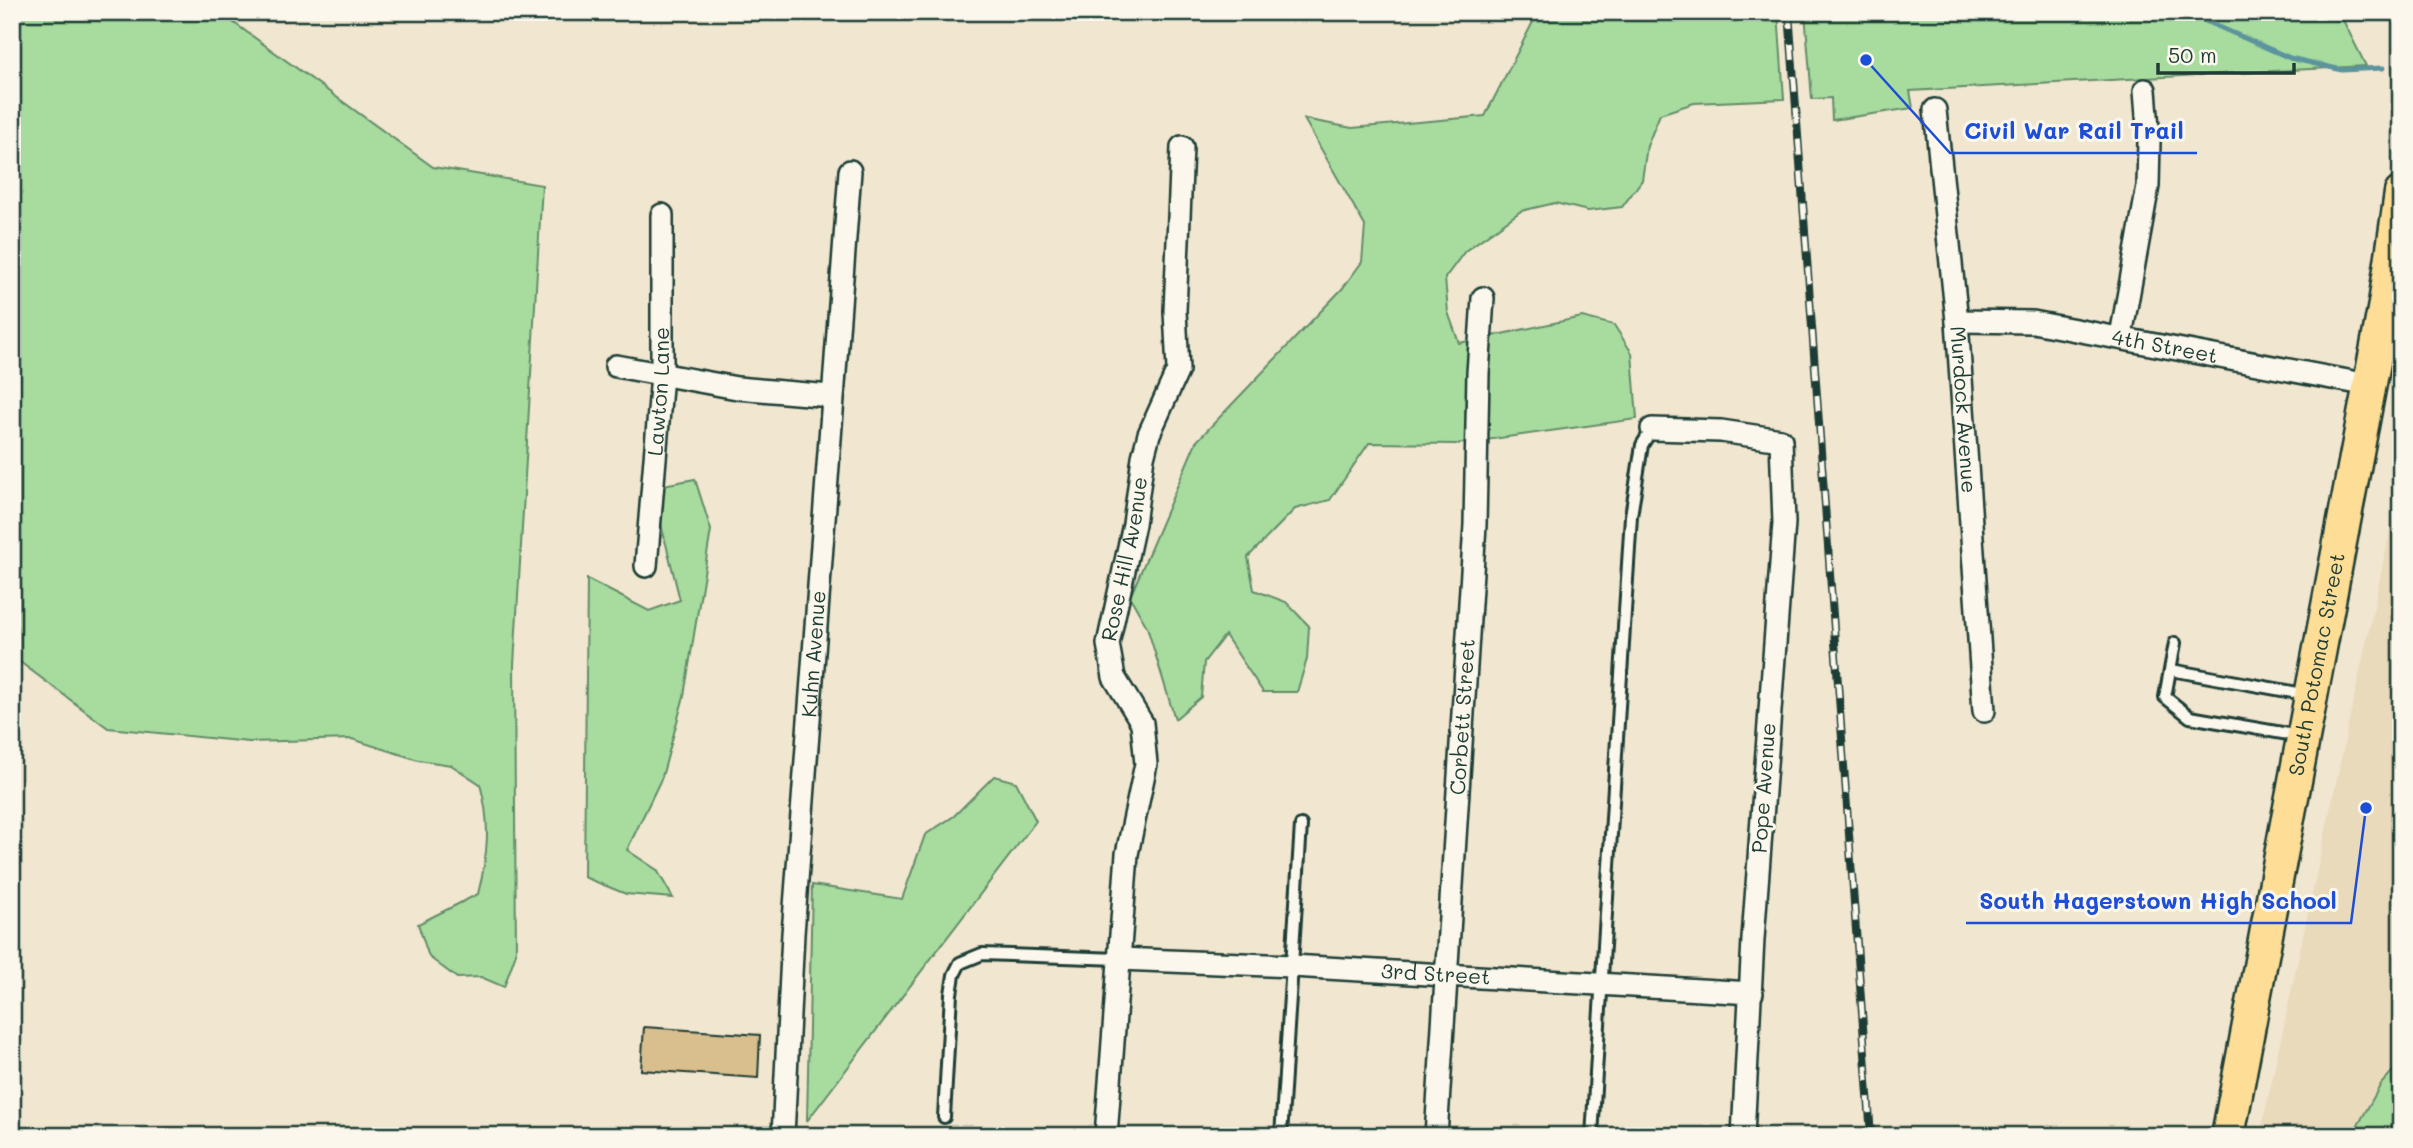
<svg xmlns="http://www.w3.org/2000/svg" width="2413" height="1148" viewBox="0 0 2413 1148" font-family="Mali,sans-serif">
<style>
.built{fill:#eadabc}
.green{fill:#a7dc9e;stroke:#638c69;stroke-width:2}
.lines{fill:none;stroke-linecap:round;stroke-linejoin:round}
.stream{stroke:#5b949d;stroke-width:5}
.building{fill:#d9be8e;stroke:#1f3d34;stroke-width:2}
.service-casing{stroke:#1f3d34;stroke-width:16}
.minor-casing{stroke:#1f3d34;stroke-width:26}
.primary-casing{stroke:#1f3d34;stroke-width:37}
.service{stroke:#fbf7ec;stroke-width:10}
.minor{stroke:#fbf7ec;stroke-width:21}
.primary{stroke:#fedd96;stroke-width:32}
.rail-casing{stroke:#1f3d34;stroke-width:8}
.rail{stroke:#fbf7ec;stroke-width:5;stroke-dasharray:16;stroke-linecap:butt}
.labels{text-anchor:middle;stroke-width:6;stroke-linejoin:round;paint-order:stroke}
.street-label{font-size:21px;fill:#1f3d34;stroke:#fbf7ec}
.leader{fill:none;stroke:#1d4ed8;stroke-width:2.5}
.callout-dot{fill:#1d4ed8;stroke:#fbf7ec;stroke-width:2.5}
.callout-label{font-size:23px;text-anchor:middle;font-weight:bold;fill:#1d4ed8;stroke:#fbf7ec;stroke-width:6;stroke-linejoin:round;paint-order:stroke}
</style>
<rect width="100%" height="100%" fill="#f1e6d0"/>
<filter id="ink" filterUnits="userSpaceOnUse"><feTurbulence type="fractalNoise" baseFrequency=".0143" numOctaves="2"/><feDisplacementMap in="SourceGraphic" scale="14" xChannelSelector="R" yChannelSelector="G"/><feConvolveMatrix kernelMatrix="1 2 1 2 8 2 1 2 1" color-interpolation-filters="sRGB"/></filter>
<g filter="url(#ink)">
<path class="built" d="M2401,480V1136H2260Z"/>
<path class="green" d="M12,12H219L433,167L542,185L514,665L516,953L504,987L481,977L457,978L429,957L418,924L478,894C488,854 491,824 480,784L451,765L418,760L352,739L249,742L108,728L12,656Z
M1538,12H1778L1784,99L1694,103L1660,114L1647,146L1642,180L1622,207L1588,211L1555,203L1521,211L1465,251L1445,278L1448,312L1459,343L1582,317L1614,325L1632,353L1637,419L1457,444L1369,443L1330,500L1295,509L1248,557L1254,590L1286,602L1309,626L1307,659L1297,692H1263L1225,635L1204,662L1201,697L1175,719L1147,627L1130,597L1196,442L1342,289L1362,262L1365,226L1304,119L1352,128L1485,116Z
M1805,12H2339L2366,66L1910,91L1913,108L1832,120L1831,98L1812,99Z
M695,479L711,530L684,696L662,777L627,850L657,870L673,898L626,894L584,877L587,579L649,611L680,600L660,520L663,485Z
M994,776L1016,782L1036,821L807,1121L812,885L902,899L925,835L954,816Z
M2401,1062V1136H2352L2381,1084Z"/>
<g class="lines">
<path class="stream" d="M2185,12L2290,58L2342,70L2383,68"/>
</g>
<path class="building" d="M644,1027L760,1035L758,1078L641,1070Z"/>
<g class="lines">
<defs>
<path id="service" d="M2381,338L2401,343
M2175,643L2165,697L2190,717L2300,736
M2171,670L2309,695
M944,1117L951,994L954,975L960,963L982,954L1119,959
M1281,1136L1301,825
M1592,1136L1631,516L1642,445L1652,429"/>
<g id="minor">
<path id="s1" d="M1935,110L1957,321L1984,711"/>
<path id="s2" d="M1957,321L2033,322L2369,385"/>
<path d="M2121,336L2148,186L2149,141L2145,90"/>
<path d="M616,366L737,388L831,396"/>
<path d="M1652,429L1721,431L1781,440L1784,523L1753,939L1743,1136"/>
<path id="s3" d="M646,566L662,375V215"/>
<path id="s4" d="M1119,959L1292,966L1752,993"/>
<path id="s5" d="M783,1136L793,934L850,171"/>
<path id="s6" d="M1106,1136L1127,854L1146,764L1142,723L1114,677L1108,644L1134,524L1143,457L1149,434L1178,370L1175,311L1182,147"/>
<path id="s7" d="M1436,1136L1475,525L1478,373L1483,298"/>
</g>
<g id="primary">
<path id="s8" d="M2228,1136L2385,304L2401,193"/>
</g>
</defs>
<use href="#service" class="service-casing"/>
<use href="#minor" class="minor-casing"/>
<use href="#primary" class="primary-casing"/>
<use href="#service" class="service"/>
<use href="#minor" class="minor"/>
<use href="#primary" class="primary"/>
<defs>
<path id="rail" d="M1789,12L1871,1136"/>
</defs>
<use href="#rail" class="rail-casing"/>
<use href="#rail" class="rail"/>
</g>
</g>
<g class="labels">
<g class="street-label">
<text dy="7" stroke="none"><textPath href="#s2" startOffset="210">4th Street</textPath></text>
<text dy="7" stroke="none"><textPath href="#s3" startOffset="175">Lawton Lane</textPath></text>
<text dy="7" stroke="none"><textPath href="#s1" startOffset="301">Murdock Avenue</textPath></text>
<text dy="7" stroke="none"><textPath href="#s6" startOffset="590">Rose Hill Avenue</textPath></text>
<text dy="7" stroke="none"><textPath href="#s5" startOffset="483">Kuhn Avenue</textPath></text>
<text dy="7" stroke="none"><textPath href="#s8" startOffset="480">South Potomac Street</textPath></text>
<text dy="7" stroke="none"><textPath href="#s7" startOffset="420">Corbett Street</textPath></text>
<text transform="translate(1764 788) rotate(-86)" y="7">Pope Avenue</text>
<text dy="7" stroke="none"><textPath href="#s4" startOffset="317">3rd Street</textPath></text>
</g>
</g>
<path class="leader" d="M1866 60L1950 153H2197M2366 808L2351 923H1966"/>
<g class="callout-dot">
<circle cx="1866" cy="60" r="7"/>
<circle cx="2366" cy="808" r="7"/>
</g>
<g class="callout-label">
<text x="2074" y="139">Civil War Rail Trail</text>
<text x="2158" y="909">South Hagerstown High School</text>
</g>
<rect width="2413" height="1148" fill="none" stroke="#fbf7ec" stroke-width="42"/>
<rect x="21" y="21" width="2371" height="1106" fill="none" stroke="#1f3d34" stroke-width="2.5" filter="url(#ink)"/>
<path d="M2158 63v10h136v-10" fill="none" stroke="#1f3d34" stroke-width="3.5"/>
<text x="2168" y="63" font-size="21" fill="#1f3d34" stroke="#fbf7ec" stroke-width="5" paint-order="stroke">50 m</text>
</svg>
